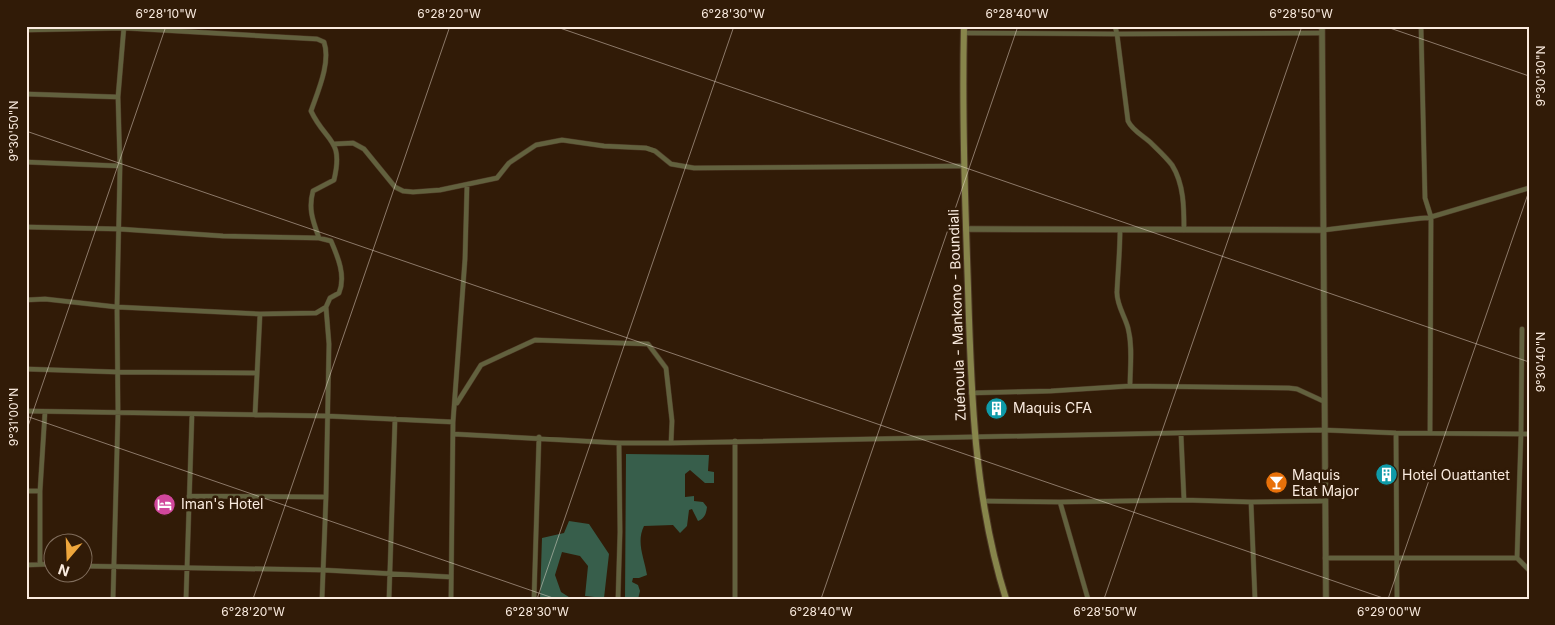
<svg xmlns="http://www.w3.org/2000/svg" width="1555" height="625" viewBox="0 0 1555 625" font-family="Inter,sans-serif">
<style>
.forest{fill:#375e4b}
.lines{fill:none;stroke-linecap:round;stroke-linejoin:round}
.minor-casing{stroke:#4d3825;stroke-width:5.5}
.tertiary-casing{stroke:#4d3825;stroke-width:7}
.secondary-casing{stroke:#4d3825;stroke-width:8}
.minor{stroke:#62613e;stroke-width:4.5}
.tertiary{stroke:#62613e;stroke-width:5.5}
.secondary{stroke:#87854b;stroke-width:6}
.ticks{fill:none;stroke:#faebdf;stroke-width:1;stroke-opacity:0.45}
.labels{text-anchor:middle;stroke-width:5;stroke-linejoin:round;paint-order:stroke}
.street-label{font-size:14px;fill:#faebdf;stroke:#311b07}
.poi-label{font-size:14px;fill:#faebdf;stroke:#311b07;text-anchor:start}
.neatline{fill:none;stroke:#faebdf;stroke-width:2}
.ticks-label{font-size:12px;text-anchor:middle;fill:#faebdf}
</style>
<rect width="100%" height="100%" fill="#311b07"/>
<path class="forest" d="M626,454L709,455L708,471L714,472V483H705L690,470L685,474V497L694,496V501L703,502L707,507C706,514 705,518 698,521L692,509L689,510L687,526L680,533L673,525L644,526C636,542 644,557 647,575L639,578H633L632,582L638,585L640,591L638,599H625Z
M569,521L589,524L609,554L604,598L585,596L588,566L580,556L562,552L555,575L561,592L572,599H540L542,538L564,533Z"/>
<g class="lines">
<defs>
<path id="minor" d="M1115,26L1117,34L1128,121C1132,130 1142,135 1150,142C1157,149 1166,157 1172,165C1184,184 1184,208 1184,230
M1421,26L1425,198L1431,217L1430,433
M26,30L124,28L317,39L324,42C331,62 318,91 311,111C326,143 344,138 334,180L313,191C308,209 313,221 319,238
M964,33L1117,34L1322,33
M26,94L118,97
M334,144L353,143L364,149L395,187L403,191L413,192L440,190L497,178L509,163L536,145L562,140L604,146L646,148L655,151L671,164L694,168L964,166
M26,162L120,166
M26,227L119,229L223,236L319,238L331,241C338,257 346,276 339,293L330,298L326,307L329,344L326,497L322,599
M1120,230C1120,250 1118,271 1117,291C1116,304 1125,316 1128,328C1133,347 1130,367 1130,386
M1324,230L1431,217L1529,188
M26,300L45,299L117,307L260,314L316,313L326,307
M26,369L117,372L257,373
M971,393L1051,391L1130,386L1289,388L1297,389L1323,401
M457,403L481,365L535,340L648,344L666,368L672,421L671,443
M26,411L327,416L453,422
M255,415L260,314
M1396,433L1397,599
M453,434L619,443H671L1324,430L1396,433L1529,434
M1181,434L1184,500
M26,491H40
M189,496L326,497
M983,501L1060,502L1184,500L1251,502L1324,501
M1060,502L1088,599
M1251,502L1255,599
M1325,558H1517L1521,434L1522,329
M1517,558L1529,570
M40,564V491L45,412
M26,565L52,564
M82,566L323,570L451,577
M113,599L118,413L117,307L120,166L118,97L124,26
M186,599L192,414
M389,599L395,419
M451,599L453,422L465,259L467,185
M534,599L539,437
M618,599L620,532L619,443
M735,599V441"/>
<path id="tertiary" d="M1322,26L1326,599
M966,229L1324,230"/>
<path id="secondary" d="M964,26C962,113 965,201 968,288C971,392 974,498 1006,599"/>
</defs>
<use href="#minor" class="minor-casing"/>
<use href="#tertiary" class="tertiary-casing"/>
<use href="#secondary" class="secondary-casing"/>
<use href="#minor" class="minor"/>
<use href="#tertiary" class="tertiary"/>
<use href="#secondary" class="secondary"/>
</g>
<path class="ticks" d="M554,26L1529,362M1384,26L1529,76M26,131L1386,599M26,416L556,599M26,432L166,26M253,599L450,26M537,599L734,26M821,599L1018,26M1104,599L1302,26M1388,599L1529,191"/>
<defs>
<symbol id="building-disc" viewBox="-11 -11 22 22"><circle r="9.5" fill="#0f9aa8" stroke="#311b07"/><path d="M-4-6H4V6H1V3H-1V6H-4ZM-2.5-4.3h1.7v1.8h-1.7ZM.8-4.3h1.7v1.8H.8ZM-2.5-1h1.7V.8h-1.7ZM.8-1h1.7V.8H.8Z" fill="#fff"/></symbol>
<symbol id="bar-disc" viewBox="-11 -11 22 22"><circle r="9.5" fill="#e8710a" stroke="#311b07"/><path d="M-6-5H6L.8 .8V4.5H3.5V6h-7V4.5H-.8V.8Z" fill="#fff"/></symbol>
<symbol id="hotel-disc" viewBox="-11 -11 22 22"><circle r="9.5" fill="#d1479c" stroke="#311b07"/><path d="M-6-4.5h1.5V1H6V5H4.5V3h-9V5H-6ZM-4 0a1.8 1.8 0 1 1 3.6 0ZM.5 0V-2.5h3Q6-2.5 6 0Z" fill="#fff"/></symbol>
</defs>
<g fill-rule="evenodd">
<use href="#building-disc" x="984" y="396" width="25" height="25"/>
<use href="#building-disc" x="1374" y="462" width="25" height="25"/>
<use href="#bar-disc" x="1264" y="470" width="25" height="25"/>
<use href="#hotel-disc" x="152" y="492" width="25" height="25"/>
</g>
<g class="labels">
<g class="street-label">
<text transform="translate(957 315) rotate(-92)" y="5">Zuénoula - Mankono - Boundiali</text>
</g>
<g class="poi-label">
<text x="1013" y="413">Maquis CFA</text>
<text x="1292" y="480">Maquis<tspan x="1292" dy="16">Etat Major</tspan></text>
<text x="1402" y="480">Hotel Ouattantet</text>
<text x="181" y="509">Iman's Hotel</text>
</g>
</g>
<rect width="1555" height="625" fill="none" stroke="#311b07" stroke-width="55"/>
<g transform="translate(68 558) rotate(199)"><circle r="24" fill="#311b07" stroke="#816e5d"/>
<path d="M0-4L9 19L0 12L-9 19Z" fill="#efa73d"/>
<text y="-8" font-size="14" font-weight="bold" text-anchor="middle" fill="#faebdf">N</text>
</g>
<rect x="28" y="28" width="1500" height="570" class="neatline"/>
<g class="ticks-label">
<text x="166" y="18">6°28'10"W</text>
<text x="449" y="18">6°28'20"W</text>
<text x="733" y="18">6°28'30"W</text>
<text x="1017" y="18">6°28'40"W</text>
<text x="1301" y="18">6°28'50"W</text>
<text transform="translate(1541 76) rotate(-90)" y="4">9°30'30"N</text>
<text transform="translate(14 131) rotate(-90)" y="4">9°30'50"N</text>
<text transform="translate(1541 362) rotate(-90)" y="4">9°30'40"N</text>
<text transform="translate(14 417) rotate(-90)" y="4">9°31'00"N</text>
<text x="253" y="616">6°28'20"W</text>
<text x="537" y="616">6°28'30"W</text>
<text x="821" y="616">6°28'40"W</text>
<text x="1105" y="616">6°28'50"W</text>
<text x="1389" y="616">6°29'00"W</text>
</g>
</svg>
